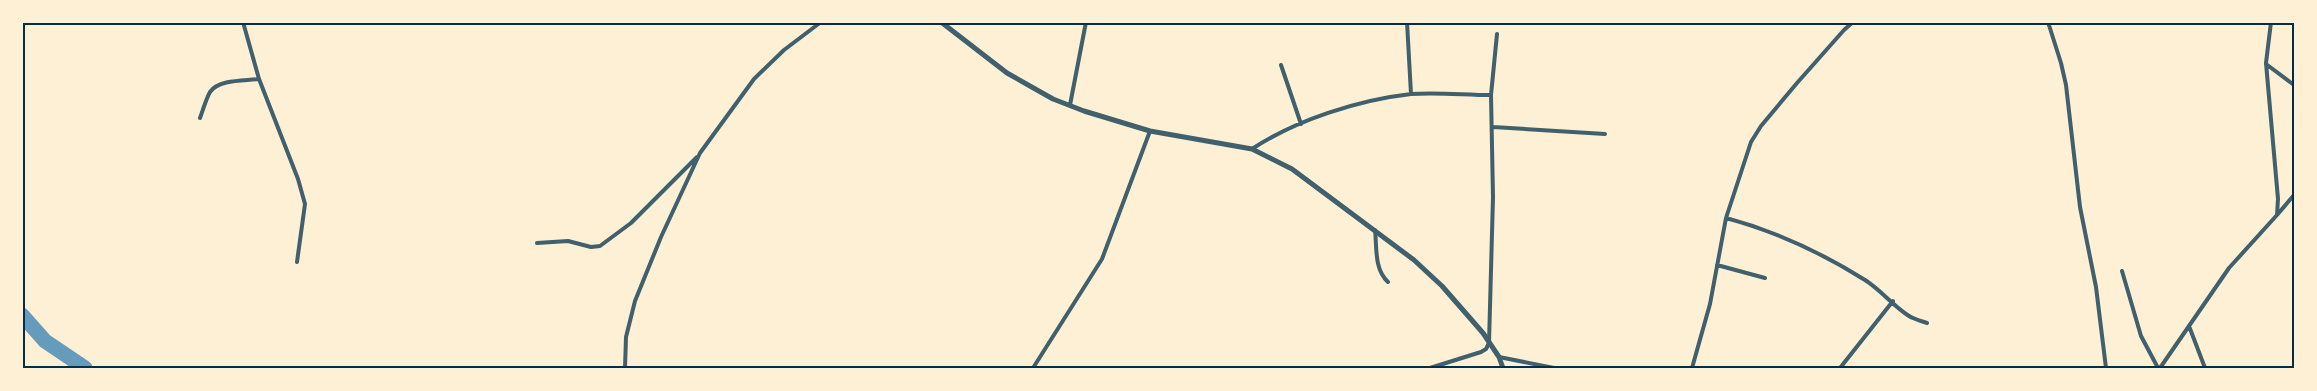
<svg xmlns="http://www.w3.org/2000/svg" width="2317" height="391" viewBox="0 0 2317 391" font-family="'Golos Text',sans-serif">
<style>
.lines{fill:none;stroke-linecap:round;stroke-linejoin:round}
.river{stroke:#669bbc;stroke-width:15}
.minor{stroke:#3f606c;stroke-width:4}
.tertiary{stroke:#3f606c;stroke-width:5}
.neatline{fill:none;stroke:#003049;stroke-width:2}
</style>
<rect width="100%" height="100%" fill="#fdf0d5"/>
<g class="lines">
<path class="river" d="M22,315L45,341L85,368"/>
<path class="minor" d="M243,22L259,79L298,179L305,204L297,262
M1407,22L1411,94
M2048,22L2061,63L2066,85L2080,207L2096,287L2106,368
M2266,64L2294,85
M1281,65L1301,124
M1070,105L1086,22
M200,118C203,110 206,99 210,92C219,79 245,81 259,79
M1493,127L1605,134
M1252,149C1296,120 1358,100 1411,94C1437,92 1465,95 1491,95
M2277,215L2294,195
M1726,218C1775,231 1822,253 1865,280C1881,290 1893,306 1909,316C1914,319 1921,321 1927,323
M1375,230C1377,248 1374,269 1388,282
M537,243L568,241L591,247L600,246L631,223L697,157
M1717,265L1765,278
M2122,271L2141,336L2158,368
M2189,326L2205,368
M1499,357L1554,368
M625,368L626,337L635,301L661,237L700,153L754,79L784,50L821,22
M1033,368L1102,259L1150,131
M1430,368L1481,352L1486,349L1489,343L1493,197L1491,95L1497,34
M1692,368L1710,304L1726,218L1751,142L1761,126L1797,83L1844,30L1853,22
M1840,368L1893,301
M2160,368L2229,268L2277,215L2278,199L2266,63L2271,22"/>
<path class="tertiary" d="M941,22L1007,73L1053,99L1084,111L1150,131L1252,149L1292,169L1414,260L1442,286L1483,333L1499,357L1503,368"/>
</g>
<rect width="2317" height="391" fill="none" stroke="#fdf0d5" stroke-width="48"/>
<rect x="24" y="24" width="2269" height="343" class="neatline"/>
</svg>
